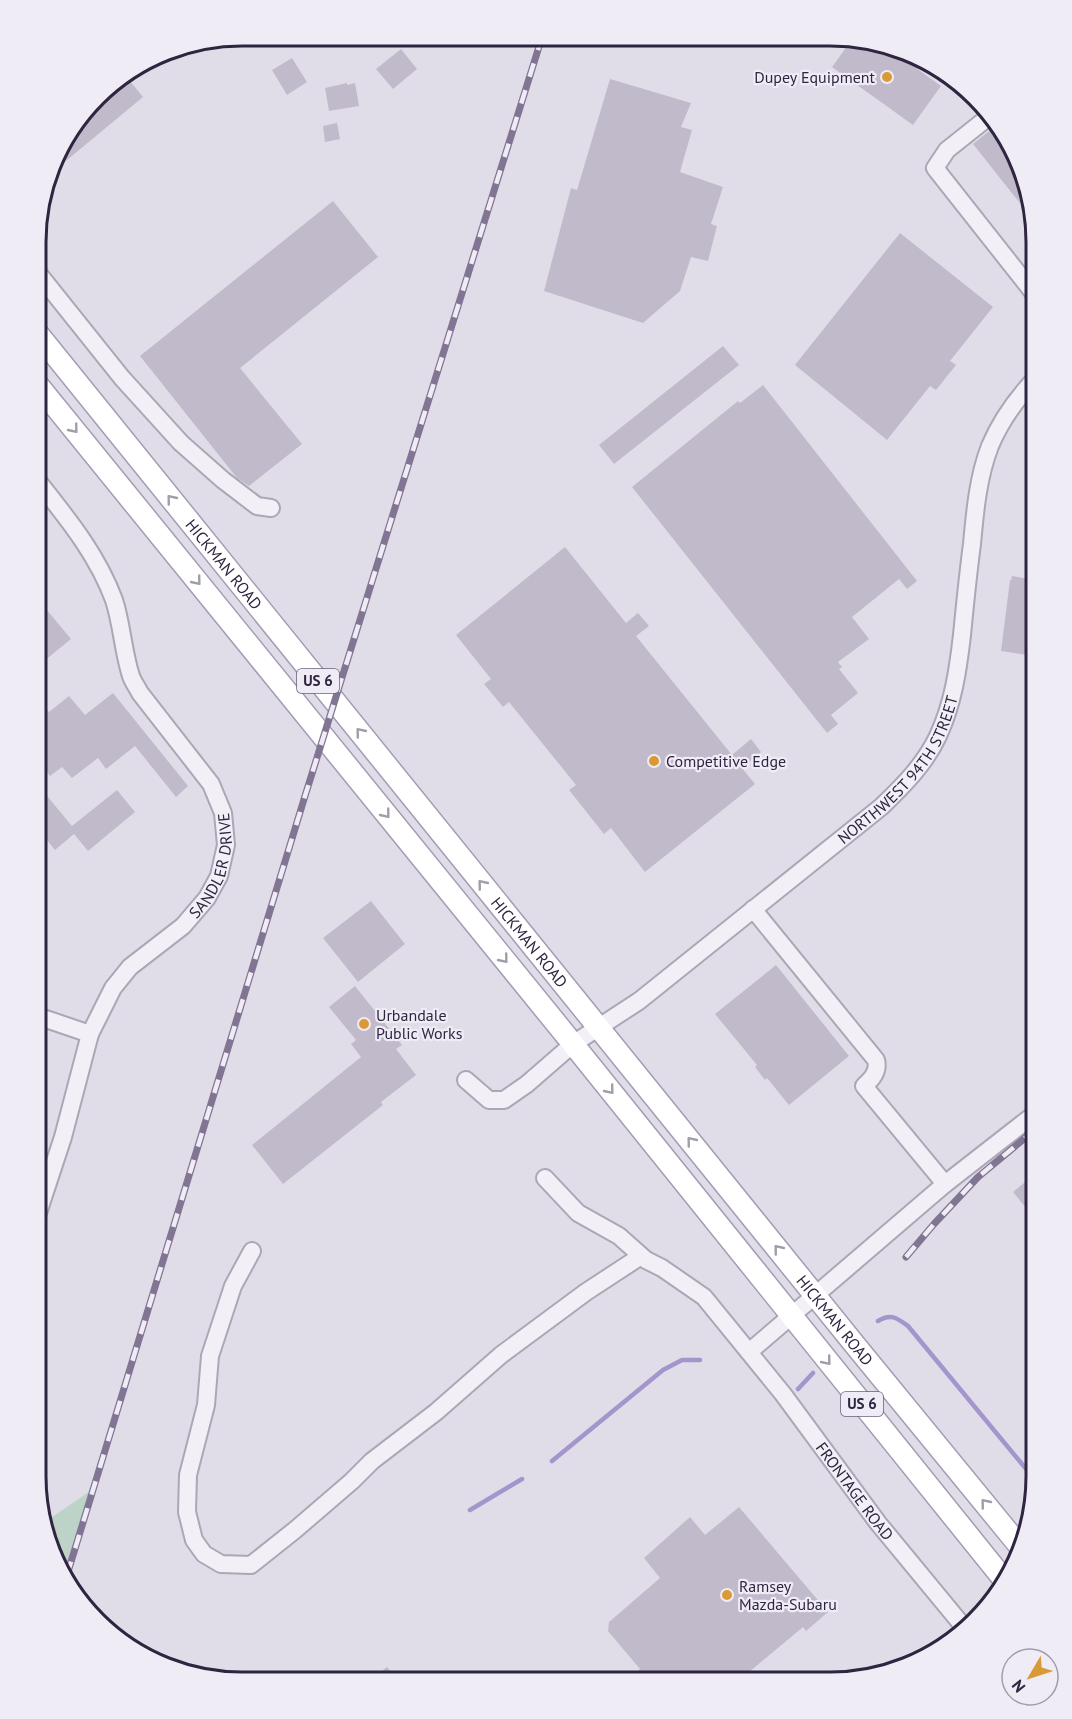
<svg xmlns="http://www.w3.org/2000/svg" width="1072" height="1719" viewBox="0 0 1072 1719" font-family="'PT Sans',sans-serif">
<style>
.green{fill:#bdd3c8}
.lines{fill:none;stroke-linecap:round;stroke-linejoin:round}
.stream{stroke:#a495cc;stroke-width:4.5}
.building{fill:#c1bacb}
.minor-casing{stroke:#aca6b6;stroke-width:20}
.major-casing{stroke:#a59bb5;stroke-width:24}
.minor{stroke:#f2f0f6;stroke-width:16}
.major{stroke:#fff;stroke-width:21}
.rail-casing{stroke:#817593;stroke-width:7}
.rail{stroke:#f0ecf6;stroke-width:4.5;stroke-dasharray:14;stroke-linecap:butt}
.oneway{stroke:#a29da9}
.poi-dot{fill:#d99a36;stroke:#f0ecf6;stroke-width:2}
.labels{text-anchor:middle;stroke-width:4.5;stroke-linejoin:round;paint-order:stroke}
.shield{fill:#f0ecf6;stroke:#6a6177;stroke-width:1.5}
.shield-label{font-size:15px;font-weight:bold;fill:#302540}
.poi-label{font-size:16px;fill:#302540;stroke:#f0ecf6;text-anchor:start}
.street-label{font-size:16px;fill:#302540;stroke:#f0ecf6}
.rim{fill:none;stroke:#302540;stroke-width:3}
</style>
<rect width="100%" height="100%" fill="#e1dde8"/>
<path class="green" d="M93,1489L67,1575L52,1555L45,1522Z"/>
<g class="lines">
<path class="stream" d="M878,1321C891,1313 897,1318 908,1326L1036,1481
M798,1389L813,1373
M552,1461L663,1370L682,1360H700
M470,1510L522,1479"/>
</g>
<path class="building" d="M853,38H857L898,55L941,86L913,125L832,67Z
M401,49L417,69L393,89L376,69Z
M292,58L307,82L287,95L272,70Z
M125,75L143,97L61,165L55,158L57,151L106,87Z
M610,79L691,103L681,127L692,130L680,172L723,187L711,224L717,226L708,261L691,257L680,291L643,323L544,291L571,188L577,190Z
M347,83V85L355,83L359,106L329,111L325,88Z
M337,123L340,139L325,142L323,126Z
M993,128L1020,164L1031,217L973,144Z
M333,201L378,257L240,368L302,444L249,486L237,478L140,356Z
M900,233L993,307L950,361L956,365L936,390L930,386L887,440L795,365Z
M723,346L739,365L614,464L599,445Z
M763,385L917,581L907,589L899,579L852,617L869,639L838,662L842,667L839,669L858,693L831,715L838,724L827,733L632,487L738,401L740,403Z
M565,547L626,623L638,613L649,626L636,636L732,755L751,739L761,752L742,768L755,784L645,872L611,828L604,834L569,790L576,785L509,702L503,707L484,684L491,679L456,635Z
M1012,576L1036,580V666L1027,655L1001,651L1010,580H1011Z
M37,598L71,639L44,661L37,652Z
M113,693L188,786L176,797L135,746L106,769L98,758L72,778L62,767L50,776L37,759V698L49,712L69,696L85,715Z
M37,784L72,826L117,790L135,812L88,851L74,834L55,850L37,828Z
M371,901L405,944L358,982L323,938Z
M776,965L849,1056L789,1105L767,1078L765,1080L755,1067L757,1065L715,1014Z
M355,986L402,1045L396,1049L416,1075L381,1102L383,1105L283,1184L252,1145L361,1057L351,1044L356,1040L329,1007Z
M1036,1173V1220L1013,1192Z
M739,1507L828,1612L806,1631L803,1627L736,1683L625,1682L640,1669L608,1631L609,1622L660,1578L644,1558L690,1517L705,1535Z
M387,1667L400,1682H368Z"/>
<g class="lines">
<defs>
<g id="minor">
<path d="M986,119L947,150L935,168L1036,296"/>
<path d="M38,273L122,378L181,443L223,480L257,506L271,508"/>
<path d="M37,1016L90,1034"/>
<path id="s1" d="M466,1080L489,1100H504L527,1084L573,1044L639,1001L881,807C903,786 925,764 938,736C953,704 958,670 962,635C965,604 968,574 972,544C975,511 978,477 990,446C1001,420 1017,398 1036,378"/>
<path id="s2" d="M545,1178L578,1213L619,1236L646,1260L662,1268L704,1297L783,1394L878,1523L963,1626"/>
<path d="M945,1184L1036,1113"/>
<path id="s3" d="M36,1219L63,1137L90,1034L113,988L130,967L183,926L207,898L219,876L226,845L223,813L211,784L140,693C137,687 133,682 131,676C123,652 122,624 114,600C97,554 67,518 37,480"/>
<path d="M252,1251L233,1286L210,1356L206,1405L188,1475L187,1512L194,1540L204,1554L221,1564L251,1565L295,1530L352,1481L372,1461L436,1412L501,1355L586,1292L641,1256"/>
<path d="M749,1352L945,1184L864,1086C872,1079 879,1071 876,1060L753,909"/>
</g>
<g id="major">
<path id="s4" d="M38,334L855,1345L1022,1549"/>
<path d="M37,384L573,1044L1005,1581"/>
</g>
</defs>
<use href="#minor" class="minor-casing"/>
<use href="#major" class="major-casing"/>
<use href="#minor" class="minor"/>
<use href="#major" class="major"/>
<defs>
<path id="rail" d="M906,1257L934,1224L978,1177L1036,1129
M67,1575L305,796L542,37"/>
</defs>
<use href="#rail" class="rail-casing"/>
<use href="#rail" class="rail"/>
</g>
<defs><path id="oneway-chevron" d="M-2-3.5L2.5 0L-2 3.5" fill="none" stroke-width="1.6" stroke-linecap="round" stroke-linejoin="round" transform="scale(1.5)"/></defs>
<g class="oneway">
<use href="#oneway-chevron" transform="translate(74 429) rotate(51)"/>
<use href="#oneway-chevron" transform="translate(171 499) rotate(-129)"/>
<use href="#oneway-chevron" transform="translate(197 581) rotate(51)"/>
<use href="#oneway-chevron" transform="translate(360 732) rotate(-129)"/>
<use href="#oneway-chevron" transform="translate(386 814) rotate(51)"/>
<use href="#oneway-chevron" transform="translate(482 884) rotate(-129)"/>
<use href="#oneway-chevron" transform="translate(504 959) rotate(51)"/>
<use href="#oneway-chevron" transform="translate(610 1090) rotate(51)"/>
<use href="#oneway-chevron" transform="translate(691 1141) rotate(-129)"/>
<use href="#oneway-chevron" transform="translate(778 1249) rotate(-129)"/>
<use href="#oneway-chevron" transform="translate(827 1361) rotate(51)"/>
<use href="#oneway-chevron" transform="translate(985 1503) rotate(-129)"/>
</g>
<g class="poi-dot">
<circle cx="887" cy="77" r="6"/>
<circle cx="654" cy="761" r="6"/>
<circle cx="364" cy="1024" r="6"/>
<circle cx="727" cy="1595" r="6"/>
</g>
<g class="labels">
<g class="shield">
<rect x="297" y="669" width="42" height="24" rx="4.5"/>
<rect x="841" y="1392" width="42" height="24" rx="4.5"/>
</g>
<g class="shield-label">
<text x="318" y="686">US 6</text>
<text x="862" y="1409">US 6</text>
</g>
<g class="poi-label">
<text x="875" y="83" text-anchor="end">Dupey Equipment</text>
<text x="666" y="767">Competitive Edge</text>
<text x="376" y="1021">Urbandale<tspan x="376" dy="18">Public Works</tspan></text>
<text x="739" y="1592">Ramsey<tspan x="739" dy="18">Mazda-Subaru</tspan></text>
</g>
<g class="street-label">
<text dy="6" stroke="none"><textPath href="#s4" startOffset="296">HICKMAN ROAD</textPath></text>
<text dy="6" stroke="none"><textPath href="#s1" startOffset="564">NORTHWEST 94TH STREET</textPath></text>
<text dy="6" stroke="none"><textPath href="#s3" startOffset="408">SANDLER DRIVE</textPath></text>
<text dy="6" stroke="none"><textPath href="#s4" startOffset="782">HICKMAN ROAD</textPath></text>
<text dy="6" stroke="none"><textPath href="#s4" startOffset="1268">HICKMAN ROAD</textPath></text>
<text dy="6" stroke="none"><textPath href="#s2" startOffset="446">FRONTAGE ROAD</textPath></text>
</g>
</g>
<path d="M0 0H1072V1719H0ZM242 46H830A196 196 0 0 1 1026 242V1476A196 196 0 0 1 830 1672H242A196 196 0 0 1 46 1476V242A196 196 0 0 1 242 46Z" fill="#f0ecf6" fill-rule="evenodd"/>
<path class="rim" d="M242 46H830A196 196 0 0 1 1026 242V1476A196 196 0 0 1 830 1672H242A196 196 0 0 1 46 1476V242A196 196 0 0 1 242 46Z"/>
<g transform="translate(1030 1677) rotate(231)"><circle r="28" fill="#f0ecf6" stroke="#a39cad" stroke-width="1.5"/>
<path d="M0-4.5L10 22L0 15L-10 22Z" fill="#d99a36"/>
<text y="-9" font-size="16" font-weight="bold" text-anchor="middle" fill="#302540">N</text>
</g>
</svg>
